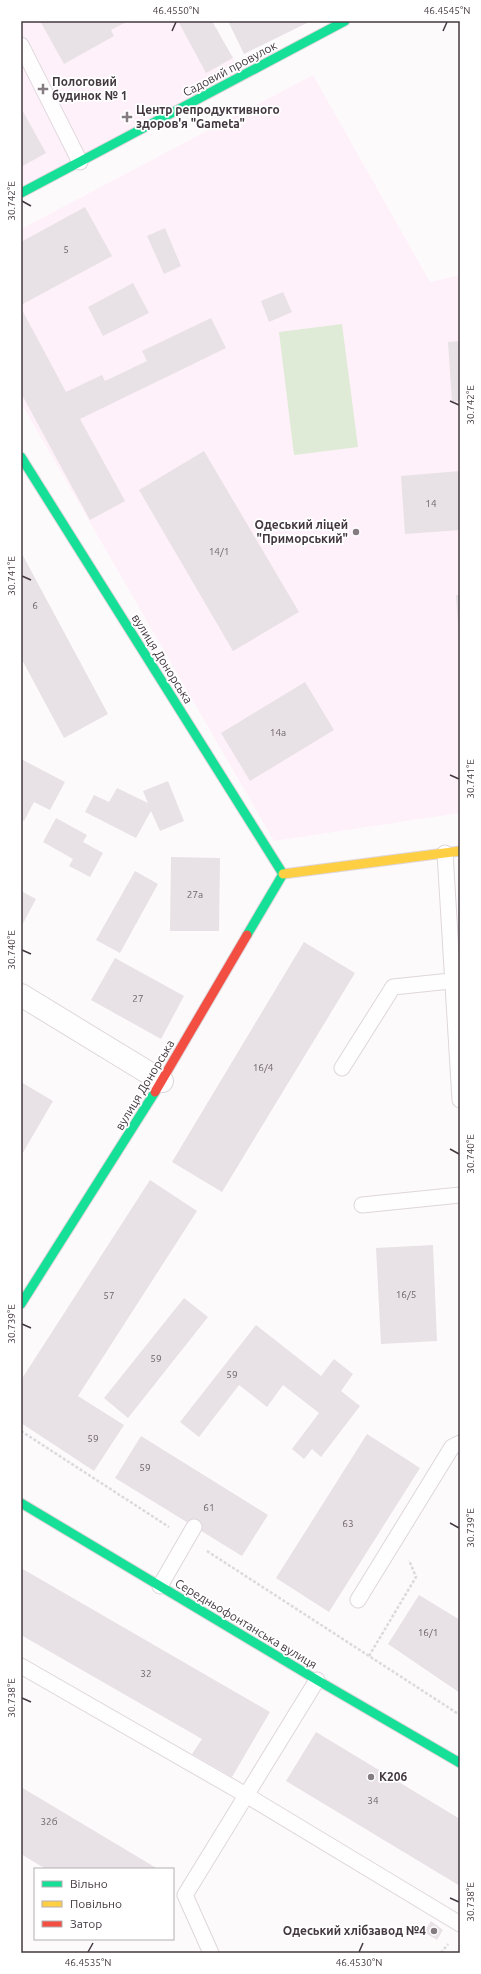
<svg xmlns="http://www.w3.org/2000/svg" width="481" height="1974" viewBox="0 0 481 1974" font-family="Ubuntu,sans-serif">
<style>
.built{fill:#fef1f9}
.green{fill:#dfebd6}
.building{fill:#e8e1e5}
.lines{fill:none;stroke-linecap:round;stroke-linejoin:round}
.lane-casing{stroke:#ded6db;stroke-width:17}
.street-casing{stroke:#ded6db;stroke-width:24}
.fast-casing{stroke:#ded6db;stroke-width:11}
.slow-casing{stroke:#ded6db;stroke-width:11}
.jam-casing{stroke:#ded6db;stroke-width:11}
.path{stroke:#dcdadc;stroke-width:2.5;stroke-dasharray:3 2;stroke-linecap:butt}
.lane{stroke:#fffeff;stroke-width:15}
.street{stroke:#fffeff;stroke-width:22}
.fast{stroke:#16e098;stroke-width:9}
.slow{stroke:#ffcf43;stroke-width:9}
.jam{stroke:#f24e42;stroke-width:9}
.ticks{fill:none;stroke:#43383f;stroke-width:1.5}
.poi-dot{fill:#847c81;stroke:#fff;stroke-width:1.5}
.labels{text-anchor:middle;stroke-width:3.5;stroke-linejoin:round;paint-order:stroke}
.number-label{font-size:10px;fill:#6e646a}
.street-label{font-size:12px;fill:#43383f;stroke:#fff}
.poi-label{font-size:12px;font-weight:bold;fill:#43383f;stroke:#fff;text-anchor:start}
.neatline{fill:none;stroke:#43383f;stroke-width:1.5}
.ticks-label{font-size:10px;text-anchor:middle;fill:#43383f}
</style>
<rect width="100%" height="100%" fill="#fdfafc"/>
<path class="built" d="M21,21H212L244,78L21,197Z
M313,75L430,282L460,275V813L274,841L21,403V229Z"/>
<path class="green" d="M342,324L358,447L294,455L279,332Z"/>
<path class="building" d="M40,21H128L111,30L114,36L64,64Z
M178,21H212L233,58L206,73Z
M228,21H311L244,54Z
M21,108L46,153L21,167Z
M85,207L112,256L21,305V242Z
M165,228L181,266L164,274L147,236Z
M133,283L149,313L103,336L88,307Z
M283,292L292,312L269,322L261,301Z
M21,308L66,392L102,375L105,381L147,361L142,351L211,318L226,348L80,419L125,501L90,520L21,393Z
M460,341V401L452,402L448,342Z
M204,451L299,612L233,651L139,490Z
M460,471V530L405,534L401,476Z
M21,552L108,714L64,738L21,658Z
M456,595H460V638H459Z
M305,682L334,730L250,781L221,733Z
M21,759L65,782L50,810L34,802L24,821L21,819Z
M168,781L184,821L160,831L151,811L136,838L85,812L94,795L109,802L117,788L148,803L143,791Z
M56,818L87,835L83,842L103,853L90,877L69,866L73,859L43,842Z
M171,857L220,858L219,931H170Z
M135,871L158,884L120,953L96,940Z
M21,891L36,899L21,927Z
M304,942L355,973L222,1192L172,1162Z
M115,958L184,996L161,1039L91,1000Z
M21,1082L53,1101L21,1156Z
M150,1180L197,1211L78,1396L124,1425L94,1471L21,1423V1380Z
M433,1245L437,1341L381,1344L376,1248Z
M184,1298L208,1317L128,1418L104,1398Z
M256,1325L321,1376L334,1359L353,1374L341,1391L360,1406L321,1457L312,1449L304,1459L292,1449L319,1413L283,1385L267,1407L239,1385L199,1437L180,1422Z
M367,1434L420,1468L329,1612L276,1578Z
M141,1436L268,1515L242,1556L115,1478Z
M21,1568L270,1712L232,1777L192,1754L202,1739L21,1635Z
M419,1595L460,1620V1693L388,1644Z
M316,1732L460,1819V1886L286,1781Z
M21,1787L158,1869H46L34,1862L21,1854Z
M431,1921L443,1930L437,1940L424,1932Z"/>
<g class="lines">
<defs>
<path id="lane" d="M21,45L80,162
M445,853L460,1100
M342,1068L393,987L460,980
M362,1205L460,1195
M160,1586L194,1527
M358,1600L452,1447L460,1443
M21,1666L246,1795L460,1924
M211,1953L185,1895L317,1680"/>
<path id="street" d="M21,995L162,1081"/>
<path id="fast" d="M21,193L345,21
M21,457L283,874
M247,935L283,874
M21,1304L155,1092
M21,1503L317,1680L460,1763"/>
<path id="slow" d="M283,874L460,851"/>
<path id="jam" d="M155,1092L247,935"/>
</defs>
<use href="#lane" class="lane-casing"/>
<use href="#street" class="street-casing"/>
<use href="#fast" class="fast-casing"/>
<use href="#slow" class="slow-casing"/>
<use href="#jam" class="jam-casing"/>
<path class="path" d="M21,1431L169,1527
M207,1551L460,1715
M369,1656L416,1577L409,1560
M441,1953L448,1944"/>
<use href="#lane" class="lane"/>
<use href="#street" class="street"/>
<use href="#fast" class="fast"/>
<use href="#slow" class="slow"/>
<use href="#jam" class="jam"/>
</g>
<path class="ticks" d="M172,31L176,22M443,31L447,22M22,201L31,206M450,401L459,405M22,576L31,580M450,775L459,779M22,950L31,954M450,1149L459,1154M22,1324L31,1328M450,1523L459,1528M22,1698L31,1702M450,1898L459,1902M88,1952L93,1943M359,1952L363,1943"/>
<g class="poi-dot">
<path d="M41 83h4v4h4v4h-4v4h-4v-4h-4v-4h4z"/>
<path d="M125 111h4v4h4v4h-4v4h-4v-4h-4v-4h4z"/>
<circle cx="356" cy="532" r="4"/>
<circle cx="371" cy="1777" r="4"/>
<circle cx="434" cy="1931" r="4"/>
</g>
<g class="labels">
<g class="number-label">
<text x="66" y="253">5</text>
<text x="431" y="507">14</text>
<text x="219" y="555">14/1</text>
<text x="35" y="609">6</text>
<text x="278" y="736">14а</text>
<text x="195" y="898">27а</text>
<text x="138" y="1002">27</text>
<text x="263" y="1071">16/4</text>
<text x="406" y="1298">16/5</text>
<text x="109" y="1299">57</text>
<text x="156" y="1362">59</text>
<text x="232" y="1378">59</text>
<text x="93" y="1442">59</text>
<text x="145" y="1471">59</text>
<text x="209" y="1511">61</text>
<text x="348" y="1527">63</text>
<text x="428" y="1636">16/1</text>
<text x="146" y="1677">32</text>
<text x="373" y="1804">34</text>
<text x="49" y="1825">32б</text>
</g>
<g class="street-label">
<text transform="translate(230 69) rotate(-28)" y="4">Садовий провулок</text>
<text transform="translate(162 659) rotate(58)" y="4">вулиця Донорська</text>
<text transform="translate(145 1085) rotate(-59)" y="4">вулиця Донорська</text>
<text transform="translate(246 1624) rotate(31)" y="4">Середньофонтанська вулиця</text>
</g>
<g class="poi-label">
<text x="52" y="86">Пологовий<tspan x="52" dy="14">будинок № 1</tspan></text>
<text x="136" y="114">Центр репродуктивного<tspan x="136" dy="14">здоров'я "Gameta"</tspan></text>
<text x="348" y="529" text-anchor="end">Одеський ліцей<tspan x="348" dy="14">"Приморський"</tspan></text>
<text x="379" y="1781">К206</text>
<text x="426" y="1935" text-anchor="end">Одеський хлібзавод №4</text>
</g>
</g>
<rect width="481" height="1974" fill="none" stroke="#ffffff" stroke-width="44"/>
<rect x="34" y="1868" width="140" height="72" fill="#ffffff" stroke="#b4afb2"/>
<rect x="42" y="1881" width="20" height="6" fill="#16e098" stroke="#b4afb2"/>
<text x="70" y="1888" font-size="12" fill="#43383f">Вільно</text>
<rect x="42" y="1901" width="20" height="6" fill="#ffcf43" stroke="#b4afb2"/>
<text x="70" y="1908" font-size="12" fill="#43383f">Повільно</text>
<rect x="42" y="1921" width="20" height="6" fill="#f24e42" stroke="#b4afb2"/>
<text x="70" y="1928" font-size="12" fill="#43383f">Затор</text>
<rect x="22" y="22" width="437" height="1930" class="neatline"/>
<g class="ticks-label">
<text x="176" y="14">46.4550°N</text>
<text x="447" y="14">46.4545°N</text>
<text transform="translate(11 201) rotate(-90)" y="4">30.742°E</text>
<text transform="translate(470 405) rotate(-90)" y="4">30.742°E</text>
<text transform="translate(11 576) rotate(-90)" y="4">30.741°E</text>
<text transform="translate(470 779) rotate(-90)" y="4">30.741°E</text>
<text transform="translate(11 950) rotate(-90)" y="4">30.740°E</text>
<text transform="translate(470 1154) rotate(-90)" y="4">30.740°E</text>
<text transform="translate(11 1324) rotate(-90)" y="4">30.739°E</text>
<text transform="translate(470 1528) rotate(-90)" y="4">30.739°E</text>
<text transform="translate(11 1698) rotate(-90)" y="4">30.738°E</text>
<text transform="translate(470 1902) rotate(-90)" y="4">30.738°E</text>
<text x="88" y="1966">46.4535°N</text>
<text x="359" y="1966">46.4530°N</text>
</g>
</svg>
